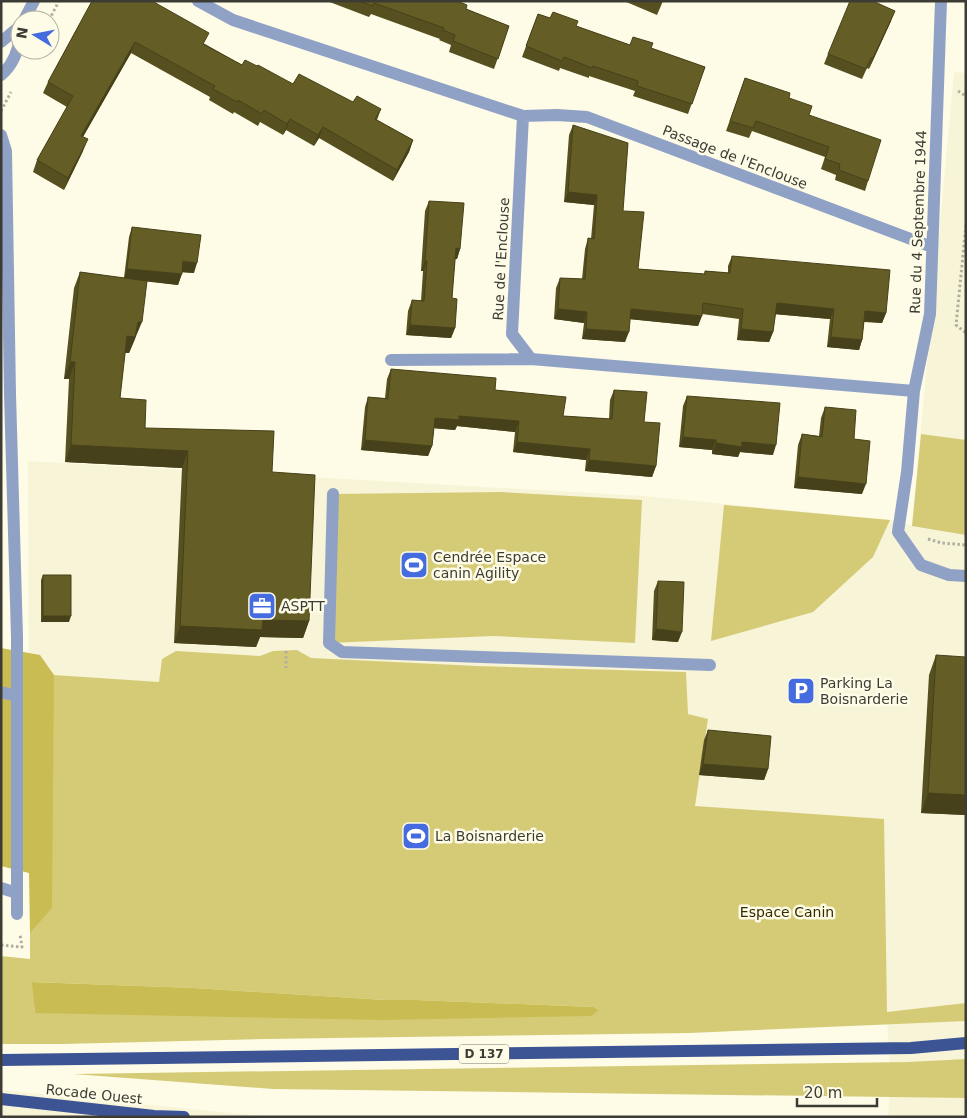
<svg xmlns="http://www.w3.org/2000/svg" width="967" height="1118" viewBox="0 0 967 1118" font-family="'DejaVu Sans',sans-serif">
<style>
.built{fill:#f7f4d7}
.green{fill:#d5cb77;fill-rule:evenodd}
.forest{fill:#c9bc52}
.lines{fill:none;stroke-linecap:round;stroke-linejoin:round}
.path{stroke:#b1b0a0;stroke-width:3;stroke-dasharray:2.5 2.5;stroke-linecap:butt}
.minor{stroke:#90a1c6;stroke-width:12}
.major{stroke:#3c5494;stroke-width:12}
.wall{fill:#565020}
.shaded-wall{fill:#46411a}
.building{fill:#645d25;stroke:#46411a}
.labels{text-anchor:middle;stroke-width:5;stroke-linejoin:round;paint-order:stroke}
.shield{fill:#fefce7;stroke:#77766a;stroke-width:1}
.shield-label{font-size:12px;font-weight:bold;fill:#3d3c34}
.street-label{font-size:14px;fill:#3d3c34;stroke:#fefce7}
.poi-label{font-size:14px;fill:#3d3c34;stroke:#fefce7;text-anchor:start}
.park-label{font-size:14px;fill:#322c00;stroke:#fefce7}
</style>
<rect width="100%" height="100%" fill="#fefce7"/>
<path class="built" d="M954,72L966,73V1117H888L890,1080L887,1013L679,1007L35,1013L30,959V933L28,461L644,496L890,520L912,526Z
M1,1090L271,1117H1Z"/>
<path class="green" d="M921,434L966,440V535L912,526Z
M501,492L642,500L635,643L493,636L329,643L333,494Z
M724,505L890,520L873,557L813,612L711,641Z
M297,650L311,658L477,666L686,672L688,714L708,719L695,806L884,819L887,1012L966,1003V1021L690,1033L266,1039L62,1044H1V956L30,959V933L54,675L159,682L162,659L176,651L260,656L273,651ZM33,982L194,988L385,1000H416L594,1007L599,1010L35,1013Z
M966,1059V1098L273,1089L73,1074L909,1062Z"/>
<path class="forest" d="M1,648L40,655L54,675L52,908L30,933L29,873L1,866Z
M32,982L194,988L385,1000H416L594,1007L599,1010L591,1016L383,1020L35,1013Z"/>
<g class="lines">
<path class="path" d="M49,20L59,1
M958,91L966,96
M1,111L11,92
M966,225L956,325L966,333
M928,539L942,543L966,545
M286,651V668
M1,945L22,947L20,934"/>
<path class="minor" d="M198,1L233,20L523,116L557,115L587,117L932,247
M941,1L930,314L914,391L907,472L898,532L921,565L949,575L966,576
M24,20L34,1
M1,42L20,26
M1,75C12,66 18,51 20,37
M523,116L512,334L531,359L914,391
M1,135L6,151L10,394L17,637V914
M391,360L531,359
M333,494L329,643L342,652L710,665
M1,692L17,696
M1,888L17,893"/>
<path class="major" d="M1,1060L911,1048L966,1043
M1,1099L154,1116L184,1117"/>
</g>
<path class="wall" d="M92,1L205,44L242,65L293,84L353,102L381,109L377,120L413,140L409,152L393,181L319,138L314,146L286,130L283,135L260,122L258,126L234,112L233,114L209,100L210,97L131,53L83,137V151L64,190L33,172L37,160L67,107L43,93L48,82Z
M327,1H457L466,9L509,26L494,69L449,52L451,45L439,40L440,39L371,14L369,17Z
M624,1H663L657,15Z
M875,2L891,21L869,69L867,68L862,79L824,64L828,54Z
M538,14L550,18L576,26L630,45L651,48L705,67L688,114L633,96L635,91L589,76V78L560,68L559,71L522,57Z
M745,78L789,98L809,115L868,181L865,191L835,180L836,175L821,169L825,157L752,131L749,138L726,131Z
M573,125L623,211L638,269L704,274L705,271L728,273V266L732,256L886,313L882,323L864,322L862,340L859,350L827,347L830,319L775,314L773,332L769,342L737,340L739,319L702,314L698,326L630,319L625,342L582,339L584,323L554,319L556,288L560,278L582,279L585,249L588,238L591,239L594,205L564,202L569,135Z
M429,201L460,249L457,259H455L452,298L455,328L451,338L406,335L408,311L412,300L421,301L423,271H421L425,211Z
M132,227L194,273L182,272L178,285L147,281L135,339L129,353H125L120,398L145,428L272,472L309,621L303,638L260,637L256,647L174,643L182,468L65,462L69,379H64L74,288L80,272L124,278L129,237Z
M391,369L495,390L563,416L609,419L610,400L614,390L644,422L656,466L652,477L585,471L586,460L513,452L515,432L457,426L455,430L434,428L432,446L428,456L361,450L365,407L368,397L385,398L387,379Z
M687,396L773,455L740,452L738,457L712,454V450L679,447L683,406Z
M825,407L854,439L862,494L794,488L798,445L802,434L819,436L821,418Z
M43,575L69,622H41V580Z
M658,581L678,642L652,640L654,591Z
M936,655L966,815L921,813L929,675Z
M708,730L768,769L764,780L699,775L704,740Z"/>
<path class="shaded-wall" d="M895,11L891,21L869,69L873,58Z
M135,42L131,53L77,147L81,136Z
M290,119L286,130L283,135L287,124Z
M323,127L319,138L314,146L318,135Z
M88,139L83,151L64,190L68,178Z
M413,140L409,152L393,181L397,170Z
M568,192L597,195L594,205L564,202Z
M456,248L460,249L457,259H452Z
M183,261L197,263L194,273L179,272Z
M425,261H427L423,271H421Z
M127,269L182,274L178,285L124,279Z
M777,303L834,309L830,319L773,314Z
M558,309L587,312L584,323L554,319Z
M631,309L702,316L698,326L628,319Z
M865,311L886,313L882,323L861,321Z
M138,322H142L129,353L121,352L127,336Z
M410,325L455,328L451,338L406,335Z
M586,329L629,332L625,342L582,339Z
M741,329L773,332L769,342L737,340Z
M831,337L862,340L859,350L827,347Z
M70,362H75L69,379H64Z
M459,416L519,421L515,432L457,426L455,430L431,428L435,418Z
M683,437L716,440L712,450L679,447Z
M365,440L432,446L428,456L361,450Z
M517,442L590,449L586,460L513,452Z
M742,442L776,445L773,455L740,452L738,457L712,454L716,443Z
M71,445L188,451L182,468L65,462Z
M589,460L656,466L652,477L585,471Z
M798,477L866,484L862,494L794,488Z
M43,616H71L69,622H41Z
M263,620L309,621L303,638L260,637L256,647L174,643L180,626Z
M656,629L682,632L678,642L652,640Z
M703,764L768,769L764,780L699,775Z
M928,793L966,795V815L921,813Z"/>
<path class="building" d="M92,1H152L209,33L203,44L242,65L245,60L257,66L258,65L293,84L299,74L353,102L357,96L381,109L375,119L413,140L397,170L323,127L318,135L290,119L287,124L264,110L262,114L238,100L237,102L213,89L215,86L135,42L81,136L88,139L68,178L37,160L73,96L48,82Z
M359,1H457L467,5L466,9L509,26L498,59L453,41L455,35L443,30L444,28L374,3L373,6Z
M850,1H875V2L895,11L873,58H871L866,69L828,54Z
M553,12L578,21L576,26L630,45L633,37L653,43L651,48L705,67L692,104L637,86L638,81L593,66L592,68L564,57L562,61L526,46L538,14L550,18Z
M745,78L790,93L789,98L812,106L809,115L881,140L868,181L839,170L840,164L825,159L829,147L756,121L753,128L730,121Z
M573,125L628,143L623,211L644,212L638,269L705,274V271L730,273L732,256L890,270L886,313L865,311L862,340L831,337L834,309L777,303L773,332L741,329L743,309L703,303L702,316L631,309L629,332L586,329L587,312L558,309L560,278L585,279L588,238L594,239L597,195L568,192Z
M429,201L464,203L460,249L456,248L452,298L457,299L455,328L410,325L412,300L424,301L427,261H425Z
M132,227L201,235L197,263L183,261L182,274L127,269Z
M80,272L147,281L142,322H138L135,337L127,336L120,398L146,400L145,428L274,431L272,472L315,475L309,621L263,620L262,630L180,626L188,451L71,445L75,362H70Z
M391,369L496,378L495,390L566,397L563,416L612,419L614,390L647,392L644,422L660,423L656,466L589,460L590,449L517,442L519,421L459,416V420L435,418L432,446L365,440L368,397L388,399Z
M687,396L780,403L776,445L742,442V447L716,443V440L683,437Z
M825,407L856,410L854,439L870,441L866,484L798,477L802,434L822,437Z
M43,575H71V616H43Z
M658,581L684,582L682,632L656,629Z
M936,655L966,657V795L928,793Z
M708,730L771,736L768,769L703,764Z"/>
<defs>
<symbol id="stadium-square" viewBox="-11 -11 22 22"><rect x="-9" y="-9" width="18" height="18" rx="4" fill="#446cde" stroke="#fefce7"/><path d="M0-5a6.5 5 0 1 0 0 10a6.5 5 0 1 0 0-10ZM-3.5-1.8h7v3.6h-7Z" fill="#fff"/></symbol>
<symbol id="office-square" viewBox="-11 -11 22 22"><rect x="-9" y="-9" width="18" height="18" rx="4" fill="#446cde" stroke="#fefce7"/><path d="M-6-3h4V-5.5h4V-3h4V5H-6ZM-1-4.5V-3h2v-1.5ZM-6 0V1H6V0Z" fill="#fff"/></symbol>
<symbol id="parking-square" viewBox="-11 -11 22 22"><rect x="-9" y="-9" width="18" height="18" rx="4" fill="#446cde" stroke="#fefce7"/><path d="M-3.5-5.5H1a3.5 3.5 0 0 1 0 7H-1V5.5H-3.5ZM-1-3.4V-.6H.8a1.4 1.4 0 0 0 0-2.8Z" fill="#fff"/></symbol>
</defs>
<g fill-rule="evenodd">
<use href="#stadium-square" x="398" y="549" width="32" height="32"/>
<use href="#office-square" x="246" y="590" width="32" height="32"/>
<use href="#parking-square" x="785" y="675" width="32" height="32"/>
<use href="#stadium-square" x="400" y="820" width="32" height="32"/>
</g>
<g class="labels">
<rect class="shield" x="459" y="1044.5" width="50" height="19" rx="4"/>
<g class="shield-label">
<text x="484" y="1058">D 137</text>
</g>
<g class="street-label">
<text transform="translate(735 157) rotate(21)" y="5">Passage de l'Enclouse</text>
<text transform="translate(918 222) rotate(-88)" y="5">Rue du 4 Septembre 1944</text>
<text transform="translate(501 259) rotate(-87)" y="5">Rue de l'Enclouse</text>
<text transform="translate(94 1094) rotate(6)" y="5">Rocade Ouest</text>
</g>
<g class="poi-label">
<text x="433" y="562">Cendrée Espace<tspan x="433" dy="16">canin Agility</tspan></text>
<text x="281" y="611">ASPTT</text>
<text x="820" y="688">Parking La<tspan x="820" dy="16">Boisnarderie</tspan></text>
<text x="435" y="841">La Boisnarderie</text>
</g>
<g class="park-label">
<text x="787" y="917">Espace Canin</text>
</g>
</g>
<rect width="967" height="1118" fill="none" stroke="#3d3c34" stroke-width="5"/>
<g transform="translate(35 35) rotate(280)"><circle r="24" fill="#fefce7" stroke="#b1af9f"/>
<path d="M0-4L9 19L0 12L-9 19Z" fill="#446cde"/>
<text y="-8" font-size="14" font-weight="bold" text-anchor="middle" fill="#3d3c34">N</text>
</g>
<path d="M797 1098v8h80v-8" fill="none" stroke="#3d3c34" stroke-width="2.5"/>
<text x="804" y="1098" font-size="15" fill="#3d3c34" stroke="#fefce7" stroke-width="4" paint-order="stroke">20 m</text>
</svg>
